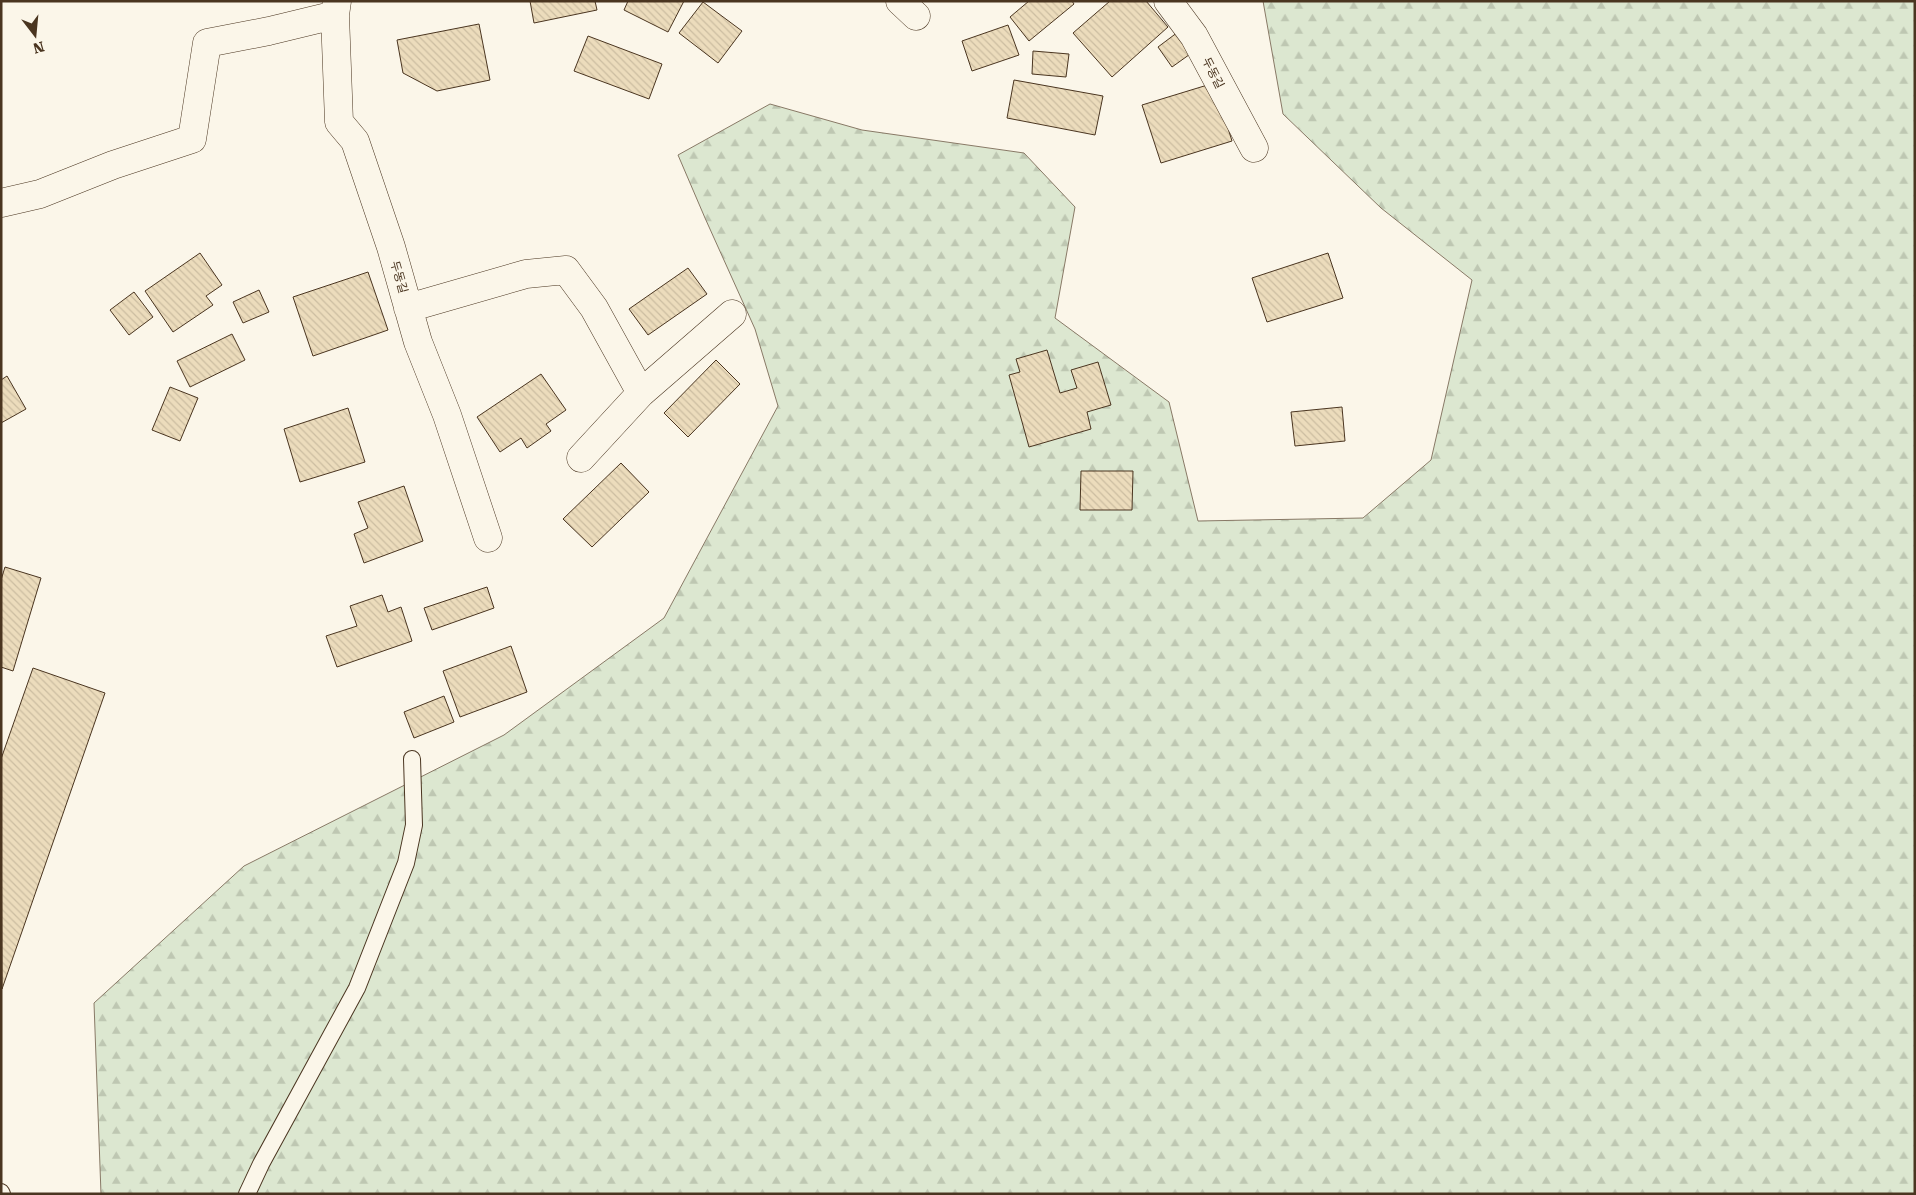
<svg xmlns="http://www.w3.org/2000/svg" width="1916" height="1195" viewBox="0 0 1916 1195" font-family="'Roboto Serif','Noto Sans KR',serif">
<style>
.forest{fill:url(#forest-firs);stroke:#887966}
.building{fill:url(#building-back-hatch);stroke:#4a3520}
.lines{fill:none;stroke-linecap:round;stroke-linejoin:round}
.service-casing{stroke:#4a3520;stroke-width:18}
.minor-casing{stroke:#4a3520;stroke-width:29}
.service{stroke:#fbf6e9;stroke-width:16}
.minor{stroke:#fbf6e9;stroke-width:28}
.labels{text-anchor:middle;stroke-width:4;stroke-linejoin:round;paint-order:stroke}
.street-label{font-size:12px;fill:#4a3520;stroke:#fbf6e9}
</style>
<defs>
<pattern id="forest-firs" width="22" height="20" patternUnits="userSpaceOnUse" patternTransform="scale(1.25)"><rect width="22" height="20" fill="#dce7d0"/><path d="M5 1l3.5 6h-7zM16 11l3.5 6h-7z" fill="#bec7b2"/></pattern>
<pattern id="building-back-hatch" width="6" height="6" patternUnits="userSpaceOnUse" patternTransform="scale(1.25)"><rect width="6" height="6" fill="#ecdcbc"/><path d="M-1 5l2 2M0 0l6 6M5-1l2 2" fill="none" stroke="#ccbda1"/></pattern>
</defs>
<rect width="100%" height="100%" fill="#fbf6e9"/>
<path class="forest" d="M1263,1H1915V1194H101L94,1003L244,866L504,735L664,618L778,406L755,329L705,218L678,155L770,104L862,130L1024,153L1075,207L1055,318L1169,402L1198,521L1363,518L1431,460L1472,280L1381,208L1283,114Z"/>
<path class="building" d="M530,1H595L597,10L534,23Z
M628,1H684L668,32L624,10Z
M1029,1H1072L1074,4L1029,41L1010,17Z
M1110,1H1146L1168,27L1112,77L1073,33Z
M703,2L742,31L718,63L679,33Z
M479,24L490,80L437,91L403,73L397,40Z
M1008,25L1019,55L972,71L962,41Z
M1178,32L1193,52L1172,67L1158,47Z
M588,36L662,64L649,99L574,71Z
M1033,51L1069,54L1066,77L1032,74Z
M1014,80L1103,96L1095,135L1007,118Z
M1214,83L1232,141L1161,163L1142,105Z
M200,253L222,285L206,296L213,305L173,332L145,291Z
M1328,253L1343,298L1267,322L1252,278Z
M688,268L707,294L648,335L629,309Z
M368,272L388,330L313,356L293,297Z
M259,290L269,312L243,323L233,302Z
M134,292L153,317L129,335L110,310Z
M232,334L245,360L190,387L177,361Z
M1047,350L1060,393L1077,388L1071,370L1098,362L1111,405L1087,412L1091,429L1029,447L1009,375L1020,372L1016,359Z
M716,360L740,384L688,437L664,413Z
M541,374L566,410L546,424L551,431L527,448L521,438L500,452L477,417Z
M7,376L26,409L1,423V380Z
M170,387L198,398L180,441L152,430Z
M1342,407L1345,441L1295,446L1291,412Z
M348,408L365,462L300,482L284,429Z
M621,463L649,492L592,547L563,519Z
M1081,471H1133L1132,510H1080Z
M404,486L423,541L364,563L354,534L368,528L358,502Z
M5,567L41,578L13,671L1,667V580Z
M487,587L494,608L432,630L424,608Z
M382,595L388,612L401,607L412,641L337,667L326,636L357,626L350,606Z
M511,646L527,692L460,717L443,671Z
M33,668L105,693L2,989L1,759Z
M444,696L454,722L414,738L404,712Z"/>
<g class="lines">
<defs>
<path id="service" d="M1,1192L2,1194
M247,1194L261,1164L357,988L406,863L414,825L412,759"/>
<path id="minor" d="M900,1L916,16
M1168,1L1194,36L1254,148
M335,15L339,122L355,141L391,247L418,342L447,415L488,538
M1,203L40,194L113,165L192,139L207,43L269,31L335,15L337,1
M408,308L526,274L566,270L594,308L641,393L581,458
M641,393L732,314"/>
</defs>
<use href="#service" class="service-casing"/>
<use href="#minor" class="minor-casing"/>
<use href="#service" class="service"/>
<use href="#minor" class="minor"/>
</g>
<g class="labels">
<g class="street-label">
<text transform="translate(1213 73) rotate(63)" y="4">두동길</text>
<text transform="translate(399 277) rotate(74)" y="4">두동길</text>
</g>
</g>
<rect width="1916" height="1195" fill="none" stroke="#4a3520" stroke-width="5"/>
<g transform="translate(35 35) rotate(164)" stroke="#fbf6e9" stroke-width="4" paint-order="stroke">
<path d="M0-4L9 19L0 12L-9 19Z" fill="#4a3520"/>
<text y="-8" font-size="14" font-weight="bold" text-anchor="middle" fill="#4a3520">N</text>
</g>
</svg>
